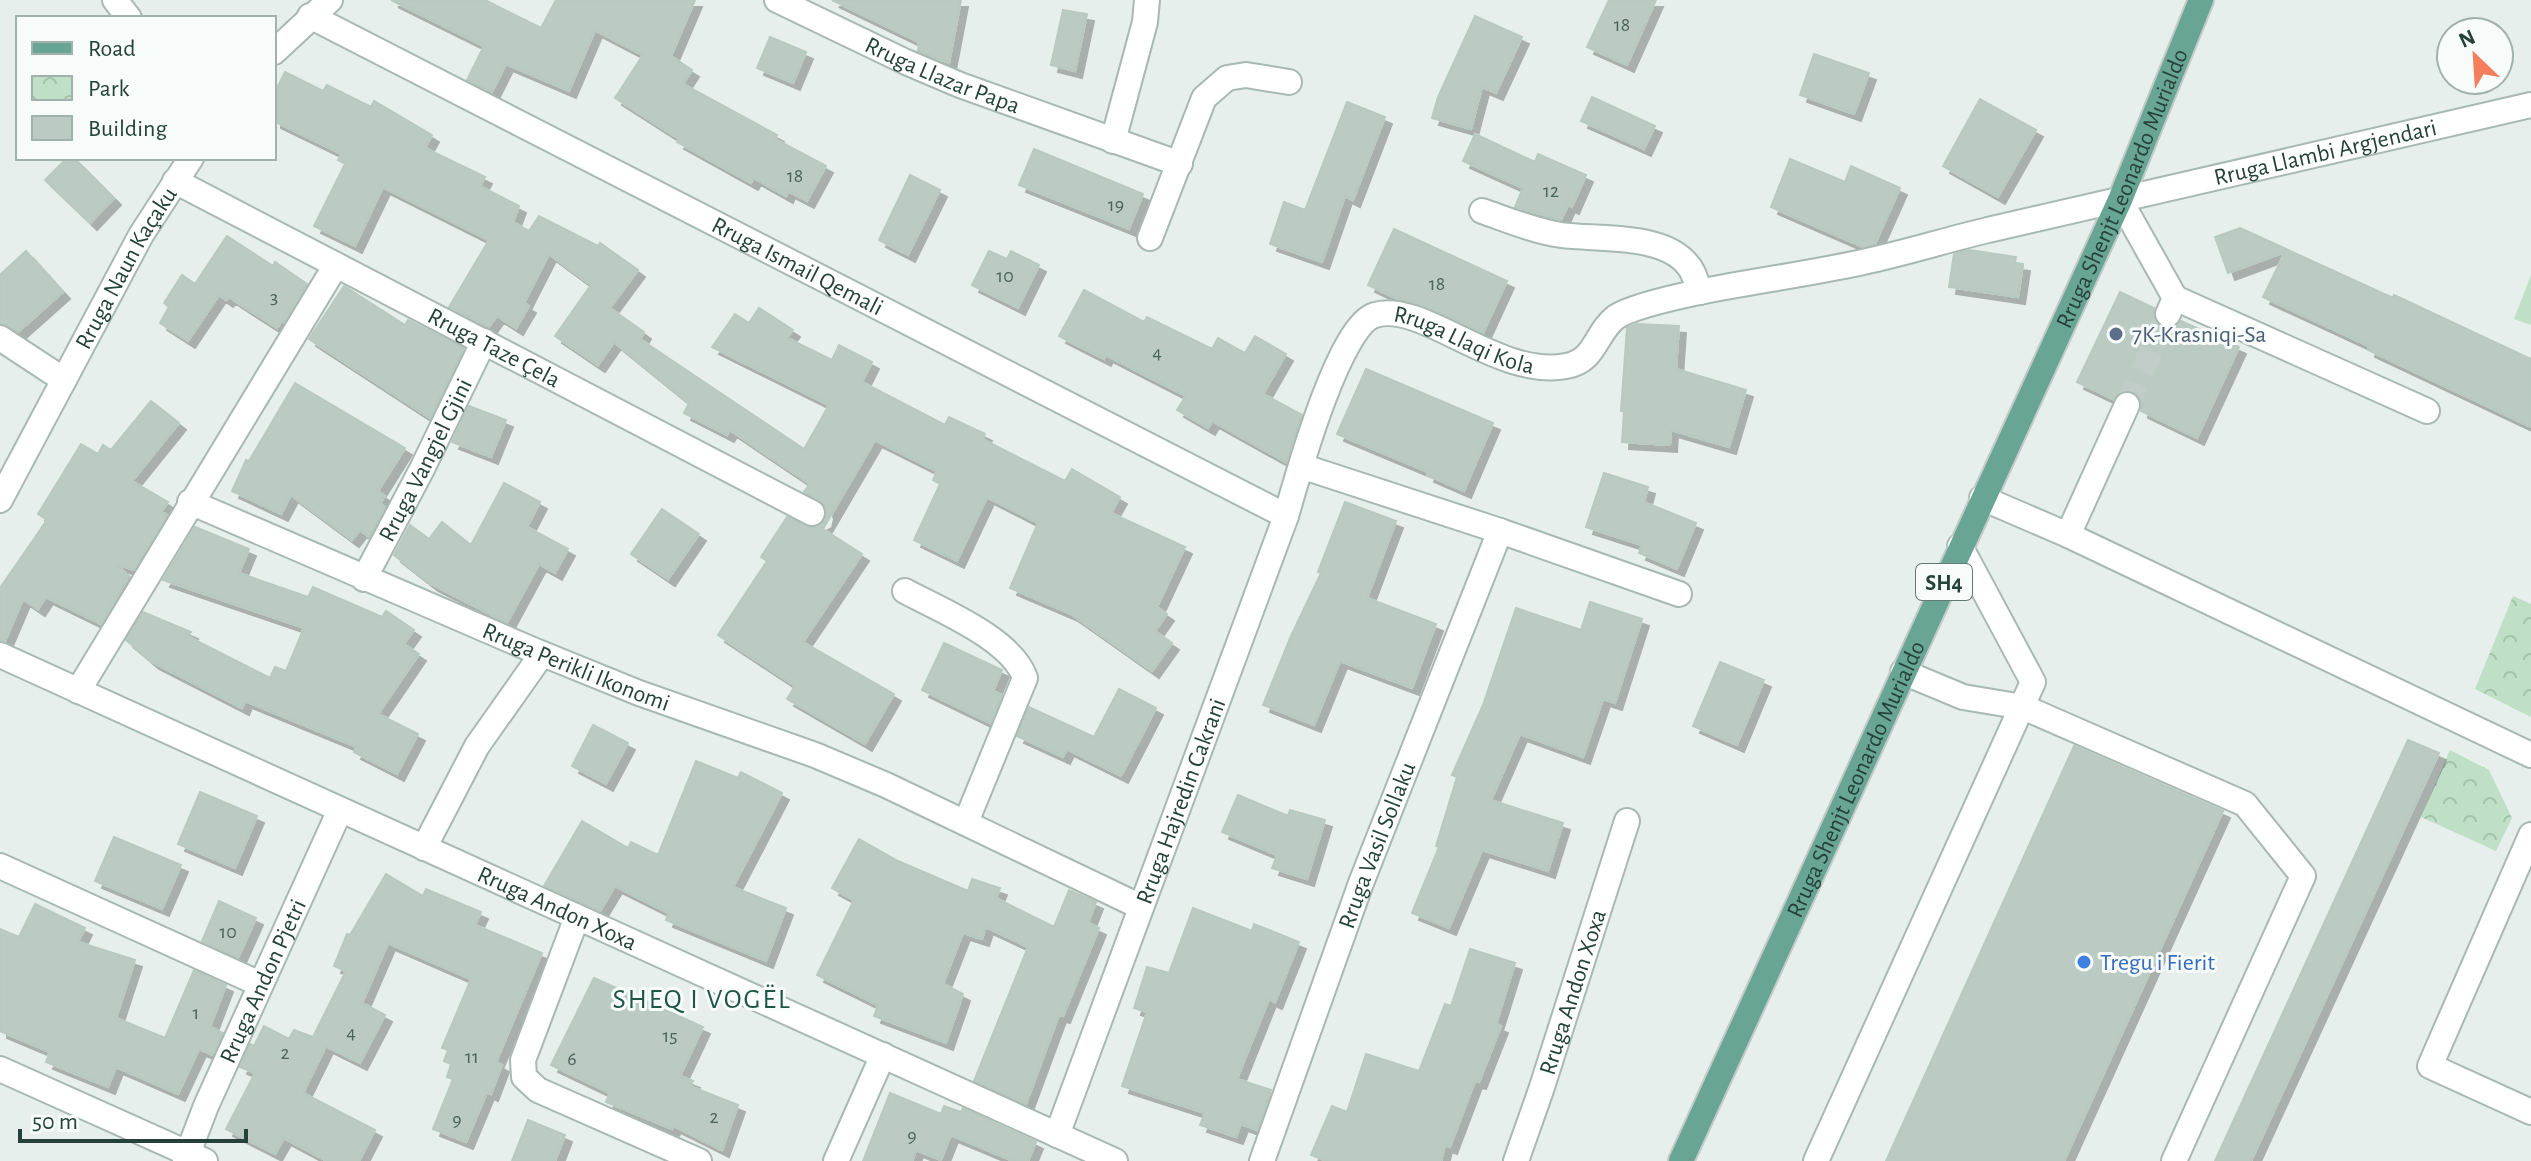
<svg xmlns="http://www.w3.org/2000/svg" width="2531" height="1161" viewBox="0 0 2531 1161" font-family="'Alegreya Sans',sans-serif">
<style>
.park{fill:url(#park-crowns)}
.garden{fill:#bfe0c7}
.building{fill:#bbcac3;stroke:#b8c9c1;stroke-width:2;filter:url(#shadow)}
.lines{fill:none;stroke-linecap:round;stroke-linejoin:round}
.minor-tunnel{stroke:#bfccc7;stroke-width:24;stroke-dasharray:24 12;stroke-linecap:butt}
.minor-casing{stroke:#a8b8b2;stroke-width:28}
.major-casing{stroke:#c2cac8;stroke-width:28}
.minor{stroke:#fff;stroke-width:24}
.major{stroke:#69a594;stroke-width:24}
.service-dot{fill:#5c6f8a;stroke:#f7fbf9;stroke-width:3}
.shop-dot{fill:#3f7fe0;stroke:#f7fbf9;stroke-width:3}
.labels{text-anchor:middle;stroke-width:6;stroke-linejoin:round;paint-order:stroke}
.number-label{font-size:20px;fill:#4a645c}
.shield{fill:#f7fbf9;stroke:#637a73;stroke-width:2}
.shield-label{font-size:22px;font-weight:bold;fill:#244239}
.street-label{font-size:24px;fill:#244239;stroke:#f7fbf9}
.service-label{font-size:24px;fill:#4e5e75;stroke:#f7fbf9;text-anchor:start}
.shop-label{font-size:24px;fill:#366cbe;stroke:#f7fbf9;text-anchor:start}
.quarter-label{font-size:28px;letter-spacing:2px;fill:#1e5546;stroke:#f7fbf9}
</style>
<defs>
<pattern id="park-crowns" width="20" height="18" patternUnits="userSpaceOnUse" patternTransform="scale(2)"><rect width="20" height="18" fill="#bfe0c7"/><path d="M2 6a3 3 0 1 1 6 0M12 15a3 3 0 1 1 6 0" fill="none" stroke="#a4c1ac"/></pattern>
<filter id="shadow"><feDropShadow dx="7" dy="7" stdDeviation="0" flood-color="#0004"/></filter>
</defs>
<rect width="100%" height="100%" fill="#e6efeb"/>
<path class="park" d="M2513,596L2531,604V717L2475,689Z
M2450,750L2489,770L2512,818L2496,851L2421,817Z"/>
<path class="garden" d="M2531,275V325L2514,319Z"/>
<path class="building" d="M391,0H485L541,28L556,0H695L671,56L692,70L683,84L777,135L775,139L826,166L807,201L788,191L786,196L754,178L751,183L677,142L679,139L615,98L643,55L595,30L569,91L506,64L492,92L467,80L484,46Z
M832,0H961L949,63L918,51L919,42Z
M1609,0H1656L1627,65L1587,47Z
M1063,10L1087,14L1075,71L1051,65Z
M1475,16L1522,37L1496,93L1482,87L1471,129L1432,118L1438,97Z
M770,37L806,52L793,83L757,68Z
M1814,54L1869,73L1854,114L1800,95Z
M285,72L323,91L327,85L371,107L374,101L432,135L425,148L485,177L480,186L519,206L513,222L529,231L539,216L598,246L600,243L638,270L610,308L644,332L640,339L804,449L829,405L712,347L735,314L749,323L759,308L793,330L787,338L832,360L839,345L872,362L862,382L945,425L949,417L985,434L982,439L1065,481L1072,469L1120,497L1111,513L1185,547L1157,607L1167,614L1155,631L1172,643L1152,671L1071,614L1010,588L1038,523L987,497L957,561L914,540L940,484L933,480L937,471L875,440L823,529L862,554L803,642L894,694L865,744L787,699L795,686L718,635L767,561L761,557L787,517L812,528L825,521L827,512L824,504L804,492L810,484L730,430L727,435L684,413L689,403L614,342L598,365L555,336L591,285L549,254L524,303L529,306L516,328L497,316L489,327L449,307L489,240L383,187L355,246L314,226L345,164L338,160L342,154L274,121V94Z
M1592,97L1655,126L1644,149L1581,121Z
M1980,99L2036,130L1998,197L1943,166Z
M1347,102L1385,117L1353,200L1345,196L1322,262L1270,244L1284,202L1305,210Z
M1475,134L1535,162L1538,154L1586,175L1572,207L1568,205L1561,220L1515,207L1523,188L1463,161Z
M1034,149L1143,194L1129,229L1019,185Z
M67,158H74L114,198L90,223L45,180Z
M1790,159L1845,182L1851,166L1900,188L1875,244L1863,247L1771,207Z
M910,175L940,190L908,255L879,240Z
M2240,228L2393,298L2394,295L2531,359V427L2368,350L2369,346L2263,297L2285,252L2228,273L2215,237Z
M1394,229L1507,281L1483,333L1444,314L1398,299L1368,285Z
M227,236L273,266L275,262L307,284L284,322L282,321L277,328L229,297L226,300L219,295L188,341L160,323L169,307L164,303L182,275L195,284Z
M1969,250L2016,257L2015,263L2023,264L2018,297L1949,287L1954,254Z
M26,251L63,292L18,332L0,323V275Z
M989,251L1007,259L1011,251L1039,265L1018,308L972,285Z
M344,286L405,325L408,320L464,348L430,418L309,339Z
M1084,290L1144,322L1147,317L1212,349L1218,338L1245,353L1255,336L1286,354L1263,394L1302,415L1286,462L1212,421L1208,428L1177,410L1186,396L1106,355L1104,359L1059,336Z
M2120,292L2154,308L2153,316L2161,327L2170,329L2181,321L2239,347L2197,438L2141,411L2142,403L2134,392L2125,390L2113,399L2077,382Z
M1637,324L1679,326L1676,369L1746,390L1729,447L1671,430L1670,445L1622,442L1624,411H1621L1627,328Z
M1366,369L1493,423L1464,491L1427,475L1428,472L1337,434Z
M295,383L405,448L378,491L385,496L380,503L385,507L369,537L360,530L352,540L291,495L281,514L232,491L246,460L249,461Z
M151,401L179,423L132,481L168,502L161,512L167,515L134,570L116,564L129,576L101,624L46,597L38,609L23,599L5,641L0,640V588L47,520L38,514L81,444L98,454L103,445L111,450Z
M469,406L506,420L491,457L452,442Z
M1604,473L1648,487L1644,502L1696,523L1677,569L1639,553L1642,545L1586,527Z
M504,483L540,502L527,527L568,549L555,573L539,564L507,623L431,584L394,555L410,525L429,539L442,522L471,545Z
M1345,502L1396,521L1367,598L1436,624L1412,688L1340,661L1314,725L1263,705L1291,636L1321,573L1318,572Z
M662,509L699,534L668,579L631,554Z
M195,527L249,549L239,573L308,597L313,587L382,617L386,611L414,630L404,644L419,654L378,714L418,734L397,774L354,752L357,747L245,701L242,708L152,662L126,640L143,612L191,632L187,636L270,678L275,667L286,671L304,628L163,580Z
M1590,602L1642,619L1615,703L1603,699L1583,757L1520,734L1491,800L1563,823L1548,871L1482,850L1449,928L1412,913L1439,847L1436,846L1457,777L1452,775L1483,705L1516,608L1581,630Z
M944,643L1002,670L993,691L1002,695L990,723L922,690Z
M1720,662L1764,680L1737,745L1693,726Z
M1119,689L1156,708L1121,776L1067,749L1063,757L1017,736L1029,707L1094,737Z
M593,725L628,743L606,784L572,766Z
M2408,740L2439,753L2251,1161H2215Z
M2074,746L2223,811L2064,1161H1886Z
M696,761L738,778L741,772L782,793L733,887L786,908L766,961L666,920L669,913L615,886L600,911L544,886L582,821L628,848L631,842L658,855Z
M200,792L257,816L235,868L178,844Z
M1238,795L1288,816L1290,810L1325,820L1307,879L1272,868L1277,855L1222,832Z
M114,837L181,865L162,909L95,881Z
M859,839L898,861L968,891L972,879L1000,888L996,898L1054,927L1069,890L1096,902L1088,923L1099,928L1063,1016L1059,1015L1026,1104L974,1081L1028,947L986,927L982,939L963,933L943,984L963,994L946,1043L874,1016L878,1005L817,975L854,900L832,888Z
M386,874L423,896L426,889L481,912L475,925L542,953L496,1062L502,1065L491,1094L487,1092L466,1142L433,1129L453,1079L447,1077L451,1064L444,1061L448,1050L442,1048L471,979L388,943L362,1003L385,1015L360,1063L326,1046L303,1093L375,1130L359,1161H327L284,1138L275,1154L226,1129L255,1073L240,1067L250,1044L254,1046L264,1026L289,1039L294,1030L313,1037L346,971L334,966L347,934L350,935Z
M219,901L256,918L238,958L202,941Z
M35,904L85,928L78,942L135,960L116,1018L165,1038L194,970L226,985L210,1027L223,1033L213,1055L199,1049L178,1094L116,1067L108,1087L46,1062L50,1052L0,1031V929L19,937Z
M1193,908L1252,931L1254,924L1299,942L1275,1002L1269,999L1237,1079L1271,1090L1257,1130L1241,1124L1236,1137L1200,1125L1205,1113L1122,1086L1147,1012L1134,1008L1147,967L1169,973Z
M1470,949L1515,963L1496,1024L1501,1026L1479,1082L1475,1081L1450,1147L1445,1145L1441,1161H1327L1311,1155L1332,1106L1347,1112L1366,1054L1419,1071L1445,1004L1451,1006Z
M594,978L703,1027L680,1076L693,1081L690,1086L738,1105L722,1150L674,1126L672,1129L606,1102L610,1093L551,1065Z
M890,1093L941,1114L944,1106L961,1112L963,1108L1036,1142L1028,1161H1013L951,1135L941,1160L916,1150L912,1161H863Z
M528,1120L565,1135L555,1161H512Z"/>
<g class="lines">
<path class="minor-tunnel" d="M2127,405L2168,314"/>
<defs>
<g id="minor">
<path d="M115,0L129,18"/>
<path id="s1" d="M777,0L906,62L960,85L1180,164"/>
<path id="s2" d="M310,16L1286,516"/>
<path d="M274,52L330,0"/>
<path d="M1113,141L1145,22L1147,0"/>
<path id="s3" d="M175,181L812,513"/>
<path d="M2120,200L2175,298L2168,314"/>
<path d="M1482,211C1508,220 1534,231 1561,235C1597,240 1661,233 1687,264C1694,271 1696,282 1700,292"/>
<path d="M1150,238L1204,98L1227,78L1246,75L1289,82"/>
<path d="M2175,298L2427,411"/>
<path d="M0,338L64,380"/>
<path d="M1301,466L1500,531L1679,594"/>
<path d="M1982,498L2068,535L2531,755"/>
<path id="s4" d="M0,500L141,235L191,158"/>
<path id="s5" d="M190,502L533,650L639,693L815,755L886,785L1141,907"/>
<path d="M2068,535L2127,405"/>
<path id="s6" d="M364,579L422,469L484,341"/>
<path d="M905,591C940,610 1012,639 1025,678L966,822"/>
<path id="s7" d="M0,655L1115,1161"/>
<path d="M1903,672L1963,697L2023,707L2245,804L2303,876L2174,1161"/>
<path d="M78,691L336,265"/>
<path d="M2531,835L2430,1066L2531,1112"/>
<path d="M424,848L477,746L542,654"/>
<path d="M0,866L260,984"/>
<path d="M577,917L523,1060L524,1077L538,1090L699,1161"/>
<path d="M0,1069L205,1161"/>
<path id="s8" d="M1057,1135L1286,516C1297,478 1339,325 1375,315C1422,300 1498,379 1566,366C1596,361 1595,333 1616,317C1631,307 1680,296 1699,292C1753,281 1808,274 1863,262C1905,253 1946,240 1988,230C2169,188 2350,146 2531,105"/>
<path id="s9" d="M185,1161L206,1106L340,810"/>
<path d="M836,1161L883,1055"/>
<path id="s10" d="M1262,1161L1361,883L1500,531"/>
<path id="s11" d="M1516,1161L1541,1090L1627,821"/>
<path d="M1816,1161L2033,682L1960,546"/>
</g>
<g id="major">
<path id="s12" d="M1681,1161L2120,200L2201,0"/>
</g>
</defs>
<use href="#minor" class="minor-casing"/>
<use href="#major" class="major-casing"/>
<use href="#minor" class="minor"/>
<use href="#major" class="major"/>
</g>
<circle class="service-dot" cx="2116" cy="334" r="8"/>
<circle class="shop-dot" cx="2084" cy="962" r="8"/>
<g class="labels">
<g class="number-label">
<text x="1622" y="31">18</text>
<text x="795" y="182">18</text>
<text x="1551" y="197">12</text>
<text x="1116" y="211">19</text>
<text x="1005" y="282">10</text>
<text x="1437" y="290">18</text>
<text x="274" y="303">3</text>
<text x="1157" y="359">4</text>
<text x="228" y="938">10</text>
<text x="196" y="1019">1</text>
<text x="351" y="1039">4</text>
<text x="670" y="1042">15</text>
<text x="285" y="1059">2</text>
<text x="472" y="1063">11</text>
<text x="572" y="1065">6</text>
<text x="714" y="1123">2</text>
<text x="457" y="1126">9</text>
<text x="912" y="1142">9</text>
</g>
<rect class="shield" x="1916" y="564" width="56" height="36" rx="6"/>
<g class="shield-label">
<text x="1944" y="590">SH4</text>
</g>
<g class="street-label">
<text dy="8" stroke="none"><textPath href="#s1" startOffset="182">Rruga Llazar Papa</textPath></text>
<text dy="8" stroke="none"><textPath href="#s8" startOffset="1886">Rruga Llambi Argjendari</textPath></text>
<text dy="8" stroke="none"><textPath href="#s12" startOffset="1068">Rruga Shenjt Leonardo Murialdo</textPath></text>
<text dy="8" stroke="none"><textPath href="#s2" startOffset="548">Rruga Ismail Qemali</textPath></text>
<text dy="8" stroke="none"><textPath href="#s4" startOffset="264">Rruga Naun Kaçaku</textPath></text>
<text dy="8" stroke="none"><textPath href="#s8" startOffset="978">Rruga Llaqi Kola</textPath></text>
<text dy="8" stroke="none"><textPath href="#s3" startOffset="360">Rruga Taze Çela</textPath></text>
<text dy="8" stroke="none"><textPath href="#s6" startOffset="134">Rruga Vangjel Gjini</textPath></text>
<text dy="8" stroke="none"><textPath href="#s5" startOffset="420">Rruga Perikli Ikonomi</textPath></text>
<text dy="8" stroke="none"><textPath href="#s12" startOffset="420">Rruga Shenjt Leonardo Murialdo</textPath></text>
<text dy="8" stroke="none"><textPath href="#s8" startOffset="356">Rruga Hajredin Cakrani</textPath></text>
<text dy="8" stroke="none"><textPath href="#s10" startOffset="336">Rruga Vasil Sollaku</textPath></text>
<text dy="8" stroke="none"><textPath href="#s7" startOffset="612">Rruga Andon Xoxa</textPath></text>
<text dy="8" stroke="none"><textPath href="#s9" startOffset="196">Rruga Andon Pjetri</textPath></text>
<text dy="8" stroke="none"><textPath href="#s11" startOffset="178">Rruga Andon Xoxa</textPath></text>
</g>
<g class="service-label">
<text x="2132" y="342">7K-Krasniqi-Sa</text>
</g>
<g class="shop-label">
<text x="2100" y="970">Tregu i Fierit</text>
</g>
<g class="quarter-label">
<text x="702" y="1008">SHEQ I VOGËL</text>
</g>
</g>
<rect x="16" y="16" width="260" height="144" fill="#f7fbf9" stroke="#a3b1ac" stroke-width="2"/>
<rect x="32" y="42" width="40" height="12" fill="#69a594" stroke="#a3b1ac" stroke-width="2"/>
<text x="88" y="56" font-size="24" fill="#244239">Road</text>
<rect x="32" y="76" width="40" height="24" fill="url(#park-crowns)" stroke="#a3b1ac" stroke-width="2"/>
<text x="88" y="96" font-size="24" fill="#244239">Park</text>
<rect x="32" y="116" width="40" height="24" fill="#bbcac3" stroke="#a3b1ac" stroke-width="2"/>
<text x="88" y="136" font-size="24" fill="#244239">Building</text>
<g transform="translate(2475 56) rotate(335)"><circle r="38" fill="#f7fbf9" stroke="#a3b1ac" stroke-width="2"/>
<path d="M0-6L14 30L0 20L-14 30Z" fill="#f57e5d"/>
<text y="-12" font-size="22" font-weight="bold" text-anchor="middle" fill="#244239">N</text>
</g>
<path d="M20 1129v12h226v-12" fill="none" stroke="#244239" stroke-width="4"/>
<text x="32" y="1129" font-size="24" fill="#244239" stroke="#f7fbf9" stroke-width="6" paint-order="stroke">50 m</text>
</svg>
